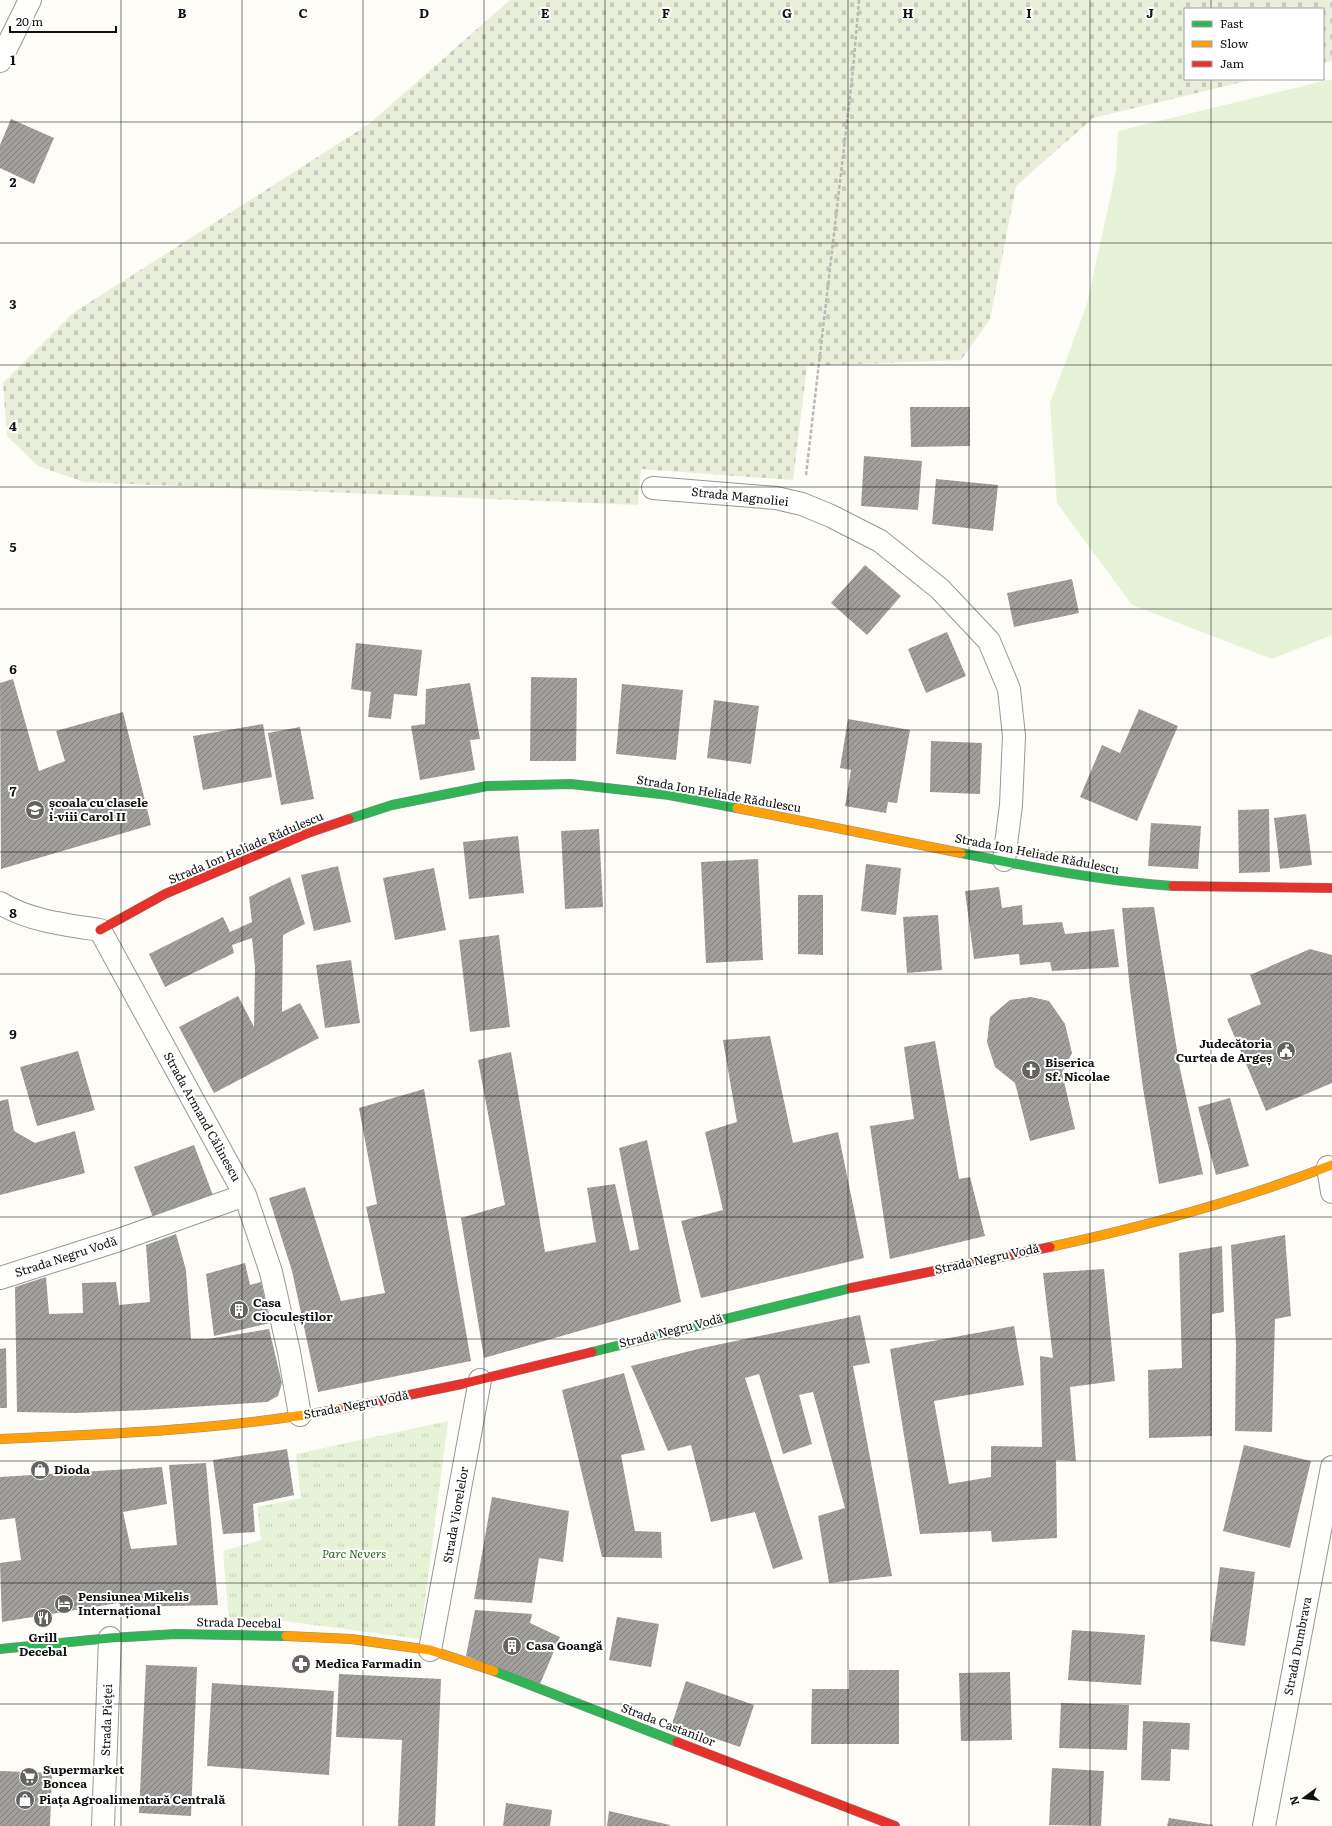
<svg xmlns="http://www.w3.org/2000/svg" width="1332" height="1826" viewBox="0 0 1332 1826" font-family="Literata,serif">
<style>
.grass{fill:#e7f3d7}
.cemetery{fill:url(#cemetery-stones)}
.park{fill:url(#park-tufts)}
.building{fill:url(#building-hatch)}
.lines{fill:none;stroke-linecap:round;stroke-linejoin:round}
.street-casing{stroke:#979795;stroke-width:24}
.fast-casing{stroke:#8e8d8b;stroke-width:10}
.slow-casing{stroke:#8e8d8b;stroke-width:10}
.jam-casing{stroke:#8e8d8b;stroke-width:10}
.path{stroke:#b9b9b8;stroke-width:2.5;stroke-dasharray:4 2;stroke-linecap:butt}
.street{stroke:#fffffe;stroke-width:22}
.fast{stroke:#30b455;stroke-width:9}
.slow{stroke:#ff9f0a;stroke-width:9}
.jam{stroke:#e5322d;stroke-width:9}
.grid{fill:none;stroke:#111;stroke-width:1;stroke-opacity:0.55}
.labels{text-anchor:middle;stroke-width:4;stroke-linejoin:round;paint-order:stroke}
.street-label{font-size:12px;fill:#111;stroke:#fff}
.poi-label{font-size:12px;font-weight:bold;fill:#111;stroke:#fff;text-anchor:start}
.park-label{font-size:12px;font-style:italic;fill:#2f6b1f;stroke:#fff}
.grid-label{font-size:13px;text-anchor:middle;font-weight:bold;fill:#111;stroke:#fff;stroke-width:4;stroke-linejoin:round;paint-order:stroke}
</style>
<defs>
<pattern id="cemetery-stones" width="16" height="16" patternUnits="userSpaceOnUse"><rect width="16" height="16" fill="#e9eedb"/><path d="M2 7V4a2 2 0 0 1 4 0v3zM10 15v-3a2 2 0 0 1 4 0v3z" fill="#c7cbbb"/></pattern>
<pattern id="park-tufts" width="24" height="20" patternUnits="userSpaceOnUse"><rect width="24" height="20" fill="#e7f3d7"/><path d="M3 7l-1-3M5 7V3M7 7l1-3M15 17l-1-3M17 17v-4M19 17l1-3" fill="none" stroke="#c5cfb8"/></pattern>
<pattern id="building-hatch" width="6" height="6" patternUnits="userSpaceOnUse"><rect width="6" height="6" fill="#a19f9c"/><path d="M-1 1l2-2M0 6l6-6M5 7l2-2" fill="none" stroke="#82807e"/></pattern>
</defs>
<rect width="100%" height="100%" fill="#fdfcf7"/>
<path class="grass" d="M1332,79V635L1272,659L1132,605L1057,503L1050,403L1087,304L1116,171L1118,131Z"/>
<path class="cemetery" d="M510,0H1332V61L1323,63V9H1185V79H1255L1093,118L1016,186L990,319L961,360L807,366L793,480L641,469L638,505L84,482L38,466L7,436L3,383L73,313L369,124Z"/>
<path class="park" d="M448,1421L420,1639L261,1618L229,1621L223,1551L261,1540L257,1507L301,1498L296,1454Z"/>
<path class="building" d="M11,119L54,138L34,184L0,168V145Z
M910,407H970V446L911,447Z
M864,456L922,461L918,510L861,506Z
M936,479L998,485L993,531L932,524Z
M865,565L901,596L867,635L831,603Z
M1072,579L1079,613L1014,627L1007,593Z
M947,632L966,676L926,693L908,649Z
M356,643L422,650L417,696L394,694L391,719L368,717L371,692L351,689Z
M531,677L577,678L576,761H530Z
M13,679L39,771L65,761L56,731L123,712L151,825L1,869L0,683Z
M470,683L480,739L470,740L475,770L420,780L411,726L425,724L426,689Z
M622,684L683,690L676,760L616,754Z
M714,700L759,706L751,764L707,758Z
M1139,709L1178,726L1137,821L1080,797L1102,745L1120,753Z
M848,719L910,730L897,803L888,802L886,813L845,806L851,770L840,768Z
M263,724L272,777L203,790L193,736Z
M300,727L314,799L281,805L268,733Z
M931,741L982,743L980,794L930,792Z
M1269,809L1270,872L1239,873L1238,810Z
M1306,814L1312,865L1280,869L1274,818Z
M1151,823L1201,826L1198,869L1148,866Z
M599,829L603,907L565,909L561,831Z
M518,836L524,893L469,899L463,842Z
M758,859L763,960L706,963L701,862Z
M866,864L901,868L896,915L861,911Z
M338,866L351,922L314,931L301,875Z
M434,868L446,930L395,940L383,878Z
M290,877L305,924L283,935L282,1012L300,1003L319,1038L214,1093L179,1027L238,996L254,1027L255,967L252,938L232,945L234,953L165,987L149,954L223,917L230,932L252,922L249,897Z
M999,887L1002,908L1022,905L1023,925L1062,922L1065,934L1114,929L1119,967L1052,971L1050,962L1020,965L1019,954L974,959L965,891Z
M798,895H823V955L798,954Z
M1154,907L1180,1069L1203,1174L1159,1184L1143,1088L1130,990L1122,908Z
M938,915L942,970L907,973L903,917Z
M499,935L510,1027L470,1032L459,940Z
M1310,949L1332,955V1083L1266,1111L1227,1019L1261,1004L1250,975Z
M351,960L360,1023L325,1028L316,965Z
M1031,997L1049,1001L1065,1024L1072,1053L1062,1073L1075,1129L1030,1141L1015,1083L995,1067L987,1042L990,1017L1010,1000Z
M770,1036L793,1143L838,1132L864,1258L701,1298L681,1221L723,1210L705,1132L737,1122L723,1040Z
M935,1041L959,1179L970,1177L985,1236L890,1259L870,1126L914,1119L904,1047Z
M78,1051L95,1110L37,1126L20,1067Z
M511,1052L545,1252L596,1242L587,1188L615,1184L630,1251L639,1249L619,1148L647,1140L681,1302L484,1358L461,1218L505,1205L478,1060Z
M424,1089L471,1361L318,1392L292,1271L269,1198L305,1187L341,1301L385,1293L366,1207L377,1204L359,1108Z
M1230,1098L1249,1166L1216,1175L1198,1107Z
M8,1099L14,1131L35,1143L75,1131L85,1173L0,1195V1101Z
M194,1145L214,1198L154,1220L134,1167Z
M176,1234L186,1270L191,1339H208L269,1329L282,1383L278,1396L267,1402L145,1410L76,1413L17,1412L15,1287L46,1277L49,1314L83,1313L82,1283L116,1282L119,1305L150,1302L146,1245Z
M1285,1235L1291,1316L1275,1319L1272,1432L1235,1431L1236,1346L1231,1245Z
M1222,1246L1224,1312L1212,1314V1436L1149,1438L1148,1370L1182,1368L1179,1253Z
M245,1263L250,1285L261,1282L270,1323L214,1336L206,1274Z
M1104,1269L1115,1381L1070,1387L1076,1461L1056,1460L1057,1538L992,1542L991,1531L920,1534L890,1349L1014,1326L1024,1385L934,1401L949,1484L991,1477V1446L1042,1447L1040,1356L1053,1358L1043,1273Z
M860,1315L870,1363L853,1366L892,1576L829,1583L818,1516L845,1508L813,1392L799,1395L812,1444L783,1454L759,1374L745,1378L803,1559L773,1569L755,1512L711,1522L691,1445L668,1451L631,1366L702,1348Z
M6,1348L7,1408H0V1349Z
M624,1373L645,1450L621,1455L635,1531L661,1532L662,1558L602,1557L562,1390Z
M1244,1445L1311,1461L1290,1548L1223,1531Z
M287,1449L294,1495L253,1504L255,1532L223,1534L213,1460Z
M206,1463L218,1605L124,1607L118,1603L2,1622L0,1563L21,1560L15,1518L0,1520V1477L162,1467L167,1504L123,1512L131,1549L177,1545L169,1465Z
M492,1497L569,1511L563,1562L539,1558L532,1603L474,1599Z
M1220,1567L1255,1572L1245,1646L1210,1641Z
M475,1610L532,1614L530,1623L560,1637L540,1684L466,1656Z
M617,1617L659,1624L651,1667L609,1660Z
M1072,1630L1145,1635L1141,1685L1068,1680Z
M146,1665L197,1667L191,1816L139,1813Z
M849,1670H899V1744H811L812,1689H849Z
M1010,1672L1012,1740L961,1741L959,1673Z
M339,1674L441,1679L435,1826H398L402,1740L336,1737Z
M686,1681L754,1705L740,1747L672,1724Z
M212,1683L334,1691L329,1775L207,1766Z
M1061,1703L1129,1705L1127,1750L1059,1748Z
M1143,1721L1190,1723L1189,1750L1171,1749L1170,1781L1141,1780Z
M1052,1768L1104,1771L1101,1826L1049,1825Z
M0,1771L52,1773L50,1826H0Z
M506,1803L552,1810L550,1826H503Z
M609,1811L670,1825V1826H607Z
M1169,1818L1213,1825V1826H1167Z"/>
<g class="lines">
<defs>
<path id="street" d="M0,61L30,0
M653,488L776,498L802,504L831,516L880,541L940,589L989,641L1009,689L1014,736L1011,805L1004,860
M0,903C29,921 67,925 100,930L245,1195L271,1272L289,1352L300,1415
M1328,1167L1332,1192
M0,1278L116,1241L245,1195
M430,1650L480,1380
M103,1826L110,1638
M1264,1826L1332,1467"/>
<path id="fast" d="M349,819L392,805L487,786L571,784L669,795L737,808
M961,853C1031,867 1101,881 1173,886
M592,1352L851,1288
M0,1649L110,1638L176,1634L286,1636
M494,1671L677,1742"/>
<path id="slow" d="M737,808L961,853
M1050,1247C1147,1226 1239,1201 1332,1165
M0,1439C116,1434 232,1429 346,1408
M286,1636L351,1639L430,1650L494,1671"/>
<path id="jam" d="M1173,886L1332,888
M100,930L165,894L308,833L349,819
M851,1288L1050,1247
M346,1408L462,1384L592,1352
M677,1742L895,1826"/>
</defs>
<use href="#street" class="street-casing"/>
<use href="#fast" class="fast-casing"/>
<use href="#slow" class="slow-casing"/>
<use href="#jam" class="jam-casing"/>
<path class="path" d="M806,475L853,70L859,0"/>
<use href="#street" class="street"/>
<use href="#fast" class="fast"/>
<use href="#slow" class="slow"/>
<use href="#jam" class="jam"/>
</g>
<path class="grid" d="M121,0V1826M242,0V1826M363,0V1826M484,0V1826M605,0V1826M727,0V1826M848,0V1826M969,0V1826M1090,0V1826M1211,0V9M1211,79V1826M0,122H1332M0,243H1332M0,365H1332M0,487H1332M0,609H1332M0,730H1332M0,852H1332M0,974H1332M0,1096H1332M0,1217H1332M0,1339H1332M0,1461H1332M0,1583H1332M0,1704H1332"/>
<defs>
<symbol id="school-disc" viewBox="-11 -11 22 22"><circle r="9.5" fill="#646362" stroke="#fff"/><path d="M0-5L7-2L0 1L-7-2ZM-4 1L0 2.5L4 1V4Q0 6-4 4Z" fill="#fff"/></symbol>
<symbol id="civic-disc" viewBox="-11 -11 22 22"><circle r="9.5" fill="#646362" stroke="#fff"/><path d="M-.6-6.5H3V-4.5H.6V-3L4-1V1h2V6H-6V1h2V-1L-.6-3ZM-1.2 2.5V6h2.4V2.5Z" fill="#fff"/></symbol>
<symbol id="church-disc" viewBox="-11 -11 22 22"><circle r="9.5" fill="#646362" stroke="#fff"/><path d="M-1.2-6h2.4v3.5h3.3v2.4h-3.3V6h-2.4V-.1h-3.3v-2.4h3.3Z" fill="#fff"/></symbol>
<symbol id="building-disc" viewBox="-11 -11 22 22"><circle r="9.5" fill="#646362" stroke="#fff"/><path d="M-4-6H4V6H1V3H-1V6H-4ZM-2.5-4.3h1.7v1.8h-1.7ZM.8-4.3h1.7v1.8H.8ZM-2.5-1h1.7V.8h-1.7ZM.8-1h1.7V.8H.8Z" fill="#fff"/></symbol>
<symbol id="shop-disc" viewBox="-11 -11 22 22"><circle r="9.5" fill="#646362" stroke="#fff"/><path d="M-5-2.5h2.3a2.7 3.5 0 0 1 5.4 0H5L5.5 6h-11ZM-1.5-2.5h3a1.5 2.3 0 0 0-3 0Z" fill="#fff"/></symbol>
<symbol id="hotel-disc" viewBox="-11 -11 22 22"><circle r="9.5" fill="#646362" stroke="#fff"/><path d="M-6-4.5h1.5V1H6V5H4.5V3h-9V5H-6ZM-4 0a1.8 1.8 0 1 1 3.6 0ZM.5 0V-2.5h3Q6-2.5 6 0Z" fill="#fff"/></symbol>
<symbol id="restaurant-disc" viewBox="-11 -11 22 22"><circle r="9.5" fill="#646362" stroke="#fff"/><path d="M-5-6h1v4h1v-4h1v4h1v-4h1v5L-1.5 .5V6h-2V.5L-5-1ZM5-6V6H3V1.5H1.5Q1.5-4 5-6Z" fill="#fff"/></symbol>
<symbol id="pharmacy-disc" viewBox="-11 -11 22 22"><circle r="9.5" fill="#646362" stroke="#fff"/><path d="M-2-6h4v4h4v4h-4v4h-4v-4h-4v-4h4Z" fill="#fff"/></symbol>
<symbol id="supermarket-disc" viewBox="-11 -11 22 22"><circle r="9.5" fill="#646362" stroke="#fff"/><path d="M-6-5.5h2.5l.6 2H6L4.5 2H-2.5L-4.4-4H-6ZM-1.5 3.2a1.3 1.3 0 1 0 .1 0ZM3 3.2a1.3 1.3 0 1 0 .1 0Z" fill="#fff"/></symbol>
</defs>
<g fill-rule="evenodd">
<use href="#school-disc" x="24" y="799" width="22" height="22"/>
<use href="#civic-disc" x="1275" y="1040" width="22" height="22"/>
<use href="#church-disc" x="1020" y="1059" width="22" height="22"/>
<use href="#building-disc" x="228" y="1299" width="22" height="22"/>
<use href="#shop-disc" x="29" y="1459" width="22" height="22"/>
<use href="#hotel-disc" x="53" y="1593" width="22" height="22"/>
<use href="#restaurant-disc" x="32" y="1607" width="22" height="22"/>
<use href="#building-disc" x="501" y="1635" width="22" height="22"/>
<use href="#pharmacy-disc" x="290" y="1653" width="22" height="22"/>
<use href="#supermarket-disc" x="18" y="1766" width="22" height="22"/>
<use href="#shop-disc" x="14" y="1789" width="22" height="22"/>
</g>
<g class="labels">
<g class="street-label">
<text transform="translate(740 497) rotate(6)" y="4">Strada Magnoliei</text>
<text transform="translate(719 794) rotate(10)" y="4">Strada Ion Heliade Rădulescu</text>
<text transform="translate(246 848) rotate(-23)" y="4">Strada Ion Heliade Rădulescu</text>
<text transform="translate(1037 854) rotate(11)" y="4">Strada Ion Heliade Rădulescu</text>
<text transform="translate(202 1117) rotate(61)" y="4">Strada Armand Călinescu</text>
<text transform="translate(66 1257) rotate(-18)" y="4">Strada Negru Vodă</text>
<text transform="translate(987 1259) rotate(-12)" y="4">Strada Negru Vodă</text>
<text transform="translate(671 1331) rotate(-14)" y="4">Strada Negru Vodă</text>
<text transform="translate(356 1405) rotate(-11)" y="4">Strada Negru Vodă</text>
<text transform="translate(456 1515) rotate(-80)" y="4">Strada Viorelelor</text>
<text transform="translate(239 1623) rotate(1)" y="4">Strada Decebal</text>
<text transform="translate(1298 1646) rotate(-79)" y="4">Strada Dumbrava</text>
<text transform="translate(107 1720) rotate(-88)" y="4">Strada Pieței</text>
<text transform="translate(668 1725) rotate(21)" y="4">Strada Castanilor</text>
</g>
<g class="poi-label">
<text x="49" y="807">școala cu clasele<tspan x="49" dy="14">i-viii Carol II</tspan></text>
<text x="1272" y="1048" text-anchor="end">Judecătoria<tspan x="1272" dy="14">Curtea de Argeș</tspan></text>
<text x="1045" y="1067">Biserica<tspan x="1045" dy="14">Sf. Nicolae</tspan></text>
<text x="253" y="1307">Casa<tspan x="253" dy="14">Cioculeștilor</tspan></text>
<text x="54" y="1474">Dioda</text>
<text x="78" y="1601">Pensiunea Mikelis<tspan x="78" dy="14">Internațional</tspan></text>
<text x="43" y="1642" text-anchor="middle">Grill<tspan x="43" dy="14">Decebal</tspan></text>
<text x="526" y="1650">Casa Goangă</text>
<text x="315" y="1668">Medica Farmadin</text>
<text x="43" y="1774">Supermarket<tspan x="43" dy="14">Boncea</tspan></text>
<text x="39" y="1804">Piața Agroalimentară Centrală</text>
</g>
<g class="park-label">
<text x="354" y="1558">Parc Nevers</text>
</g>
</g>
<g class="grid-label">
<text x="182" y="18">B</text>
<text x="303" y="18">C</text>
<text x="424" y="18">D</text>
<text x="545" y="18">E</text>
<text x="666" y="18">F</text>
<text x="787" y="18">G</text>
<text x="908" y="18">H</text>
<text x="1029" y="18">I</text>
<text x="1150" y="18">J</text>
<text x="13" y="65">1</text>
<text x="13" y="187">2</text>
<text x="13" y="309">3</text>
<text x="13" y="431">4</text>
<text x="13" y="552">5</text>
<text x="13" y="674">6</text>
<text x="13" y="796">7</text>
<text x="13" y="918">8</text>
<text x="13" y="1039">9</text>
</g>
<rect x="1184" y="8" width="140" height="72" fill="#ffffff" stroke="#a0a0a0"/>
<rect x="1192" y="21" width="20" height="6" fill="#30b455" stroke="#a0a0a0"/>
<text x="1220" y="28" font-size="12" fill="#111111">Fast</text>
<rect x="1192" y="41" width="20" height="6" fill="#ff9f0a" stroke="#a0a0a0"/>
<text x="1220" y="48" font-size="12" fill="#111111">Slow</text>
<rect x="1192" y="61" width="20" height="6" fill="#e5322d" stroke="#a0a0a0"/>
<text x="1220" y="68" font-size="12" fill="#111111">Jam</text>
<g transform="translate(1304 1798) rotate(255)" stroke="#ffffff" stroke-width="3" paint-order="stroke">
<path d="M0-3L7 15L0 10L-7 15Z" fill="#111111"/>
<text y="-6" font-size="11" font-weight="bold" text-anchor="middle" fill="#111111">N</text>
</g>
<path d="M10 26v6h106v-6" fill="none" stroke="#111111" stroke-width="2"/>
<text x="16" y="26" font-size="12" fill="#111111" stroke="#ffffff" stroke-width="3" paint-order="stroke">20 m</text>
</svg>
